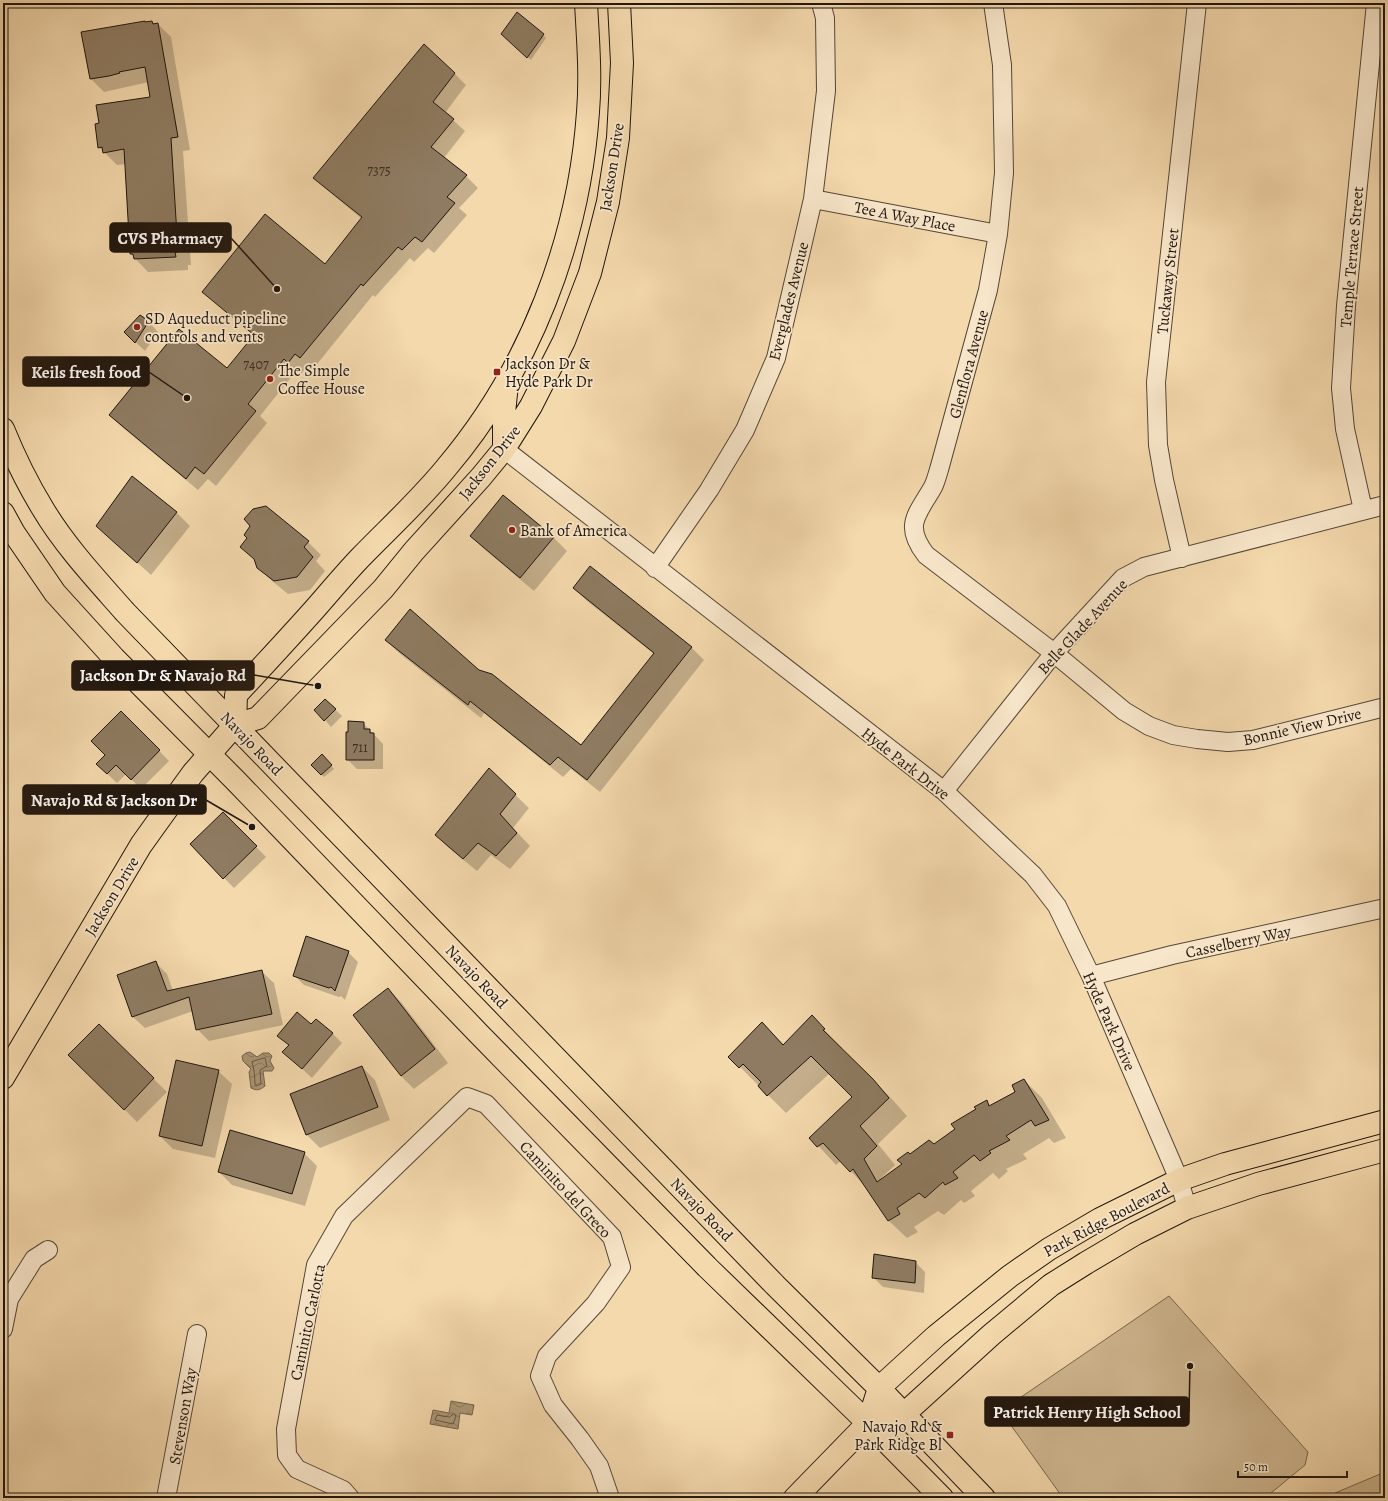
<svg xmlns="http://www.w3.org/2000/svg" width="1388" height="1501" viewBox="0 0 1388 1501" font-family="Alegreya,serif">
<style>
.park{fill:#d0b892;stroke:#786750}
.water{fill:url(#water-waves);stroke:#74634d}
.shadow{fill:#0003}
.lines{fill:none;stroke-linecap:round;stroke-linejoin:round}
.shore{stroke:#665642;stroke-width:1}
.building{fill:#8e7b61;stroke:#20160e}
.minor-casing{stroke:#554736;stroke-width:20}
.major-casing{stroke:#20160e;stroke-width:24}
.minor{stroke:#f8e6ca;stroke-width:18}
.major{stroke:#f4d9ad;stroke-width:22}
.poi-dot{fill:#8f2418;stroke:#f8e6ca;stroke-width:1.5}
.labels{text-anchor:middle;stroke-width:3.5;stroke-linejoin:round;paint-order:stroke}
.number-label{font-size:14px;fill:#3c2f23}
.street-label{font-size:16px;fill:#20160e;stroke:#f8e6ca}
.poi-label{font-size:16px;fill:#20160e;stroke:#f8e6ca;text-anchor:start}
.leader{fill:none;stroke:#20160e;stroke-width:1.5}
.callout-dot{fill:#20160e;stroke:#f8e6ca;stroke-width:1.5}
.callout{fill:#20160e;stroke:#20160e;stroke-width:1.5}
.callout-label{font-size:17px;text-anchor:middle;font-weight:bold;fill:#fff}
</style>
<defs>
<pattern id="water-waves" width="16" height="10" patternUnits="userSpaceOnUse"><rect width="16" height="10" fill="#ac9777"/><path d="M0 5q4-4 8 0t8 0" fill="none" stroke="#8c7a60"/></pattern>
</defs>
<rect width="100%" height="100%" fill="#f4d9ad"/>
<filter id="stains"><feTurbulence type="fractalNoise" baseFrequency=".005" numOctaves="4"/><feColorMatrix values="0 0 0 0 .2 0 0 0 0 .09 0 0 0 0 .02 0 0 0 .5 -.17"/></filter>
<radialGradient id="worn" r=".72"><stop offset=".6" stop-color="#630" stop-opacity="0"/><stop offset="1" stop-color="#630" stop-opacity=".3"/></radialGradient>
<path class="park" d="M1169,1296L1308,1452L1305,1465L1265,1498H1063L1005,1417L1008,1406Z
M1385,1472V1498H1338L1335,1493Z"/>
<path class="water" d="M250,1052L257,1057L263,1053H269L272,1056L270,1061L274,1068L272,1071H263L265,1086C260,1090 257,1091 251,1088L249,1072L251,1069L243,1061L242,1056L246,1053Z
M451,1401L474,1405L472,1415L460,1413L458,1429L430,1424L433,1410L449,1413Z"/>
<path class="shadow" d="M152,22L155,24H158L171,37L190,150L183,151L191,265H188V270L148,272L131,254L126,164L117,165L99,147L100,124L151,97L149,82L104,92L91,79L83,33Z
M543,35L546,38L531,60L505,37Z
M454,73L466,85L445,113L465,131L444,158L466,176L478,188L459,208L467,215L434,253L428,248L414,262L410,258L375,297L373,295L313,369L308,365L301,374L297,370L260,416L267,423L216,486L208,479L198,490L122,427L110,415L227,369L255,336L215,303L204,292L326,265L362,219L326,189L314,178Z
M140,317L149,322L158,332L145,351L125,332Z
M132,478L177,513L190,526L151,575L97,526Z
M504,496L554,538L567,551L534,591L484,549L471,536Z
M308,542L321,555L316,561L325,571L310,590L288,594L272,581L258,567Z
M574,588L691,647L704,660L600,792L571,769L563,777L484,713L481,718L399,653L386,640L479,671L581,747L654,654L587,601Z
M325,700L342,716L331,727L325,720Z
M121,712L169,761L141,789L126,774L117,783L97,764L106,755Z
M363,723L383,744V769H357L347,759L349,732Z
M325,758L334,769L324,777L312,765Z
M489,770L529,808L513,828L530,846L510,869L491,855L477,871L449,848L436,835Z
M223,813L266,857L234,888L191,844Z
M348,952L358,962L345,1000L341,996L339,997L304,985L294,975Z
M155,962L167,974L173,991L262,972L274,983L283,1025L209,1041L197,1029L193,1011L145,1028L133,1017Z
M388,989L401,1002L448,1063L414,1089L401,1076Z
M812,1017L842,1048L841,1049L891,1098L907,1116L878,1144L895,1165L881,1178L882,1180L903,1165L898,1160L934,1146L957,1129L986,1101L991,1106L1016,1093L1024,1080L1042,1098L1066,1138L1054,1143L1049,1138L1023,1154L1027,1159L1006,1169L1008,1171L999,1179L993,1173L971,1191L975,1196L964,1203L961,1200L944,1215L938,1211L914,1227L918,1232L907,1238L888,1220L867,1188L841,1161L836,1165L811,1138L853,1098L829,1074L786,1113L730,1057L762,1023L784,1045Z
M99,1025L167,1092L137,1122L70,1055Z
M311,1026L332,1033L342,1043L312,1078L284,1052L289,1046L279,1036Z
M362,1067L375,1080L390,1120L320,1148L306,1134Z
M218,1071L232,1084L215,1158L173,1149L160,1136Z
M304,1153L317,1166L305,1206L232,1185L219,1172Z
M915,1262L925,1272L924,1293L883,1287L873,1277Z"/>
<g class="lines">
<path class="shore" d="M265,1058L267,1066L260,1070L261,1084L256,1086L255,1084C255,1077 254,1068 252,1062Z
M454,1414L456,1416L453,1424L435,1420L437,1415L449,1417Z"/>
</g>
<path class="building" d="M517,12L544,34L527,58L501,34Z
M145,21V22L152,21L153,24L158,23L178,137L171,138L178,252H175L176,257L134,259L133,254H130L124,149L103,153L102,147L98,148L95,124L99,123L96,105L150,97L145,67L119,72L120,73L109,76L90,79L81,32Z
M424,44L455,73L433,102L454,119L431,147L467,175L447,197L455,203L422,242L415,237L402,250L398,247L363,286L361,284L300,358L295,354L288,363L284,359L248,404L256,411L204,474L195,467L186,479L109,415L179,329L227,368L254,335L202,292L265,214L325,264L362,217L313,178Z
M140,315L149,321L135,343L124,332Z
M132,476L177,512L137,563L96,526Z
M503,495L554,537L520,578L470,536Z
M266,506L309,541L304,547L313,557L297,577L274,581L257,568L254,559L240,547L247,538L244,535L250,526L244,519L253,509Z
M590,566L692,647L587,780L558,757L550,765L470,701L468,705L385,640L410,609L479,670L492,674L581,745L654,653L573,588Z
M325,699L336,709L324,721L314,710Z
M121,711L160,750L131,780L116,765L107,774L96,764L105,755L91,741Z
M348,721L364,722V729H370V733H374V760H346V732H348Z
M322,754L332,765L321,775L311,765Z
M489,768L516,794L500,814L517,833L496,856L478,843L463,859L435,835Z
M223,812L257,846L223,879L190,844Z
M306,936L349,951L335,991L331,987L329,988L293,976Z
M156,961L167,991L262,970L272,1014L196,1030L189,997L132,1017L117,975Z
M388,988L435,1049L401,1076L353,1015Z
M297,1012L311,1024L316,1019L333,1033L302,1069L282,1052L289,1045L277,1036Z
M812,1015L825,1029L823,1030L873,1079L889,1098L860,1126L877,1146L864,1159L877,1182L902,1164L897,1160L908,1152L910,1154L929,1140L934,1144L955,1129L951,1124L976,1109L974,1107L987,1100L989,1106L1015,1092L1012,1085L1024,1079L1049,1120L1035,1126L1031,1120L1006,1136L1010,1140L989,1151L991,1153L980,1161L974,1155L953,1172L958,1178L945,1185L943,1182L925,1198L919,1193L897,1208L900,1214L888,1221L853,1169L850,1172L823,1143L817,1147L809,1138L852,1097L811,1056L767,1096L758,1086L761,1082L743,1064L739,1068L728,1057L762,1022L783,1045Z
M99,1024L154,1078L124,1110L68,1055Z
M176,1060L219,1070L202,1146L159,1136Z
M362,1066L378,1107L306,1135L290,1094Z
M230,1130L305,1152L292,1194L218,1172Z
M874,1254L916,1261L915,1283L872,1278Z"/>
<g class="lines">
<defs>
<path id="minor" d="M993,3L1002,65L1004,173L998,234L988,290L940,466C938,473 936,481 933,487C917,515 903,525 926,555L1054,653L1124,711L1149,726L1173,735L1197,739L1228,742L1253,740L1385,707
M813,199L998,234
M504,449L944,791L1033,875L1057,906L1091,976L1171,1161L1179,1180L1187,1208
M1363,510L1345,429L1341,388L1346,306L1376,3
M1182,558L1164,480L1158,445L1156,382L1197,3
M655,568L709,490L745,430L776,358L813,199L826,91L825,18L821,3
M944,791L1054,653L1123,578L1144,567L1385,505
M1091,976L1172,955L1385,908
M3,1329L9,1299L34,1259L48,1250
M166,1498L197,1334
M350,1498L343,1490L297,1469L287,1455L286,1429L316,1265L344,1216L467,1097L486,1104L612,1237L621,1267L596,1303L547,1356L540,1376L553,1405L580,1439L599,1466L610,1498"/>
<path id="major" d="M3,429C14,456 27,483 43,509C65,546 96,579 125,612L775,1285L879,1388L984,1498
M504,449V413L507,384
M3,513L14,533L55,593L114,658L237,782L478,1033L707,1267L868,1423L942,1498
M235,725L236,695C262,667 288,639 313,611C328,594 343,576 359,559C388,529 419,501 446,468C530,369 579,241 588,112C591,76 588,40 586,3
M3,1078L141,845L156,824L193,773L235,725L258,718L383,589L414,551L481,477L504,449L531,406L564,341L590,273L608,202L618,138L622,63L619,3
M890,1417L904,1414L991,1335L1051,1285L1086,1263L1135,1234L1187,1208L1258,1184L1385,1150
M795,1498L868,1423L879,1388L936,1336L1010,1276L1049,1249L1100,1219L1179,1180L1225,1164L1385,1121"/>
</defs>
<use href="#minor" class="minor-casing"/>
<use href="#major" class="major-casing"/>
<use href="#minor" class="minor"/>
<use href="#major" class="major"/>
</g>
<g class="poi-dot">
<circle cx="137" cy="327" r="4"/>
<rect x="493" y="368" width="8" height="8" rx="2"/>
<circle cx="270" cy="379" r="4"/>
<circle cx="512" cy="530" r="4"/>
<rect x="946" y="1431" width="8" height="8" rx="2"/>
</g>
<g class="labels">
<g class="number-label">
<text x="379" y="175">7375</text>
<text x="256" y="369">7407</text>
<text x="360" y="752">711</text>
</g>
<g class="street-label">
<text transform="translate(611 167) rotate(-81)" y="6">Jackson Drive</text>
<text transform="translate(905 216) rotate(11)" y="6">Tee A Way Place</text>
<text transform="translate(1351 257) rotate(-85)" y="6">Temple Terrace Street</text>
<text transform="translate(1167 281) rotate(-84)" y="6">Tuckaway Street</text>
<text transform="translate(788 301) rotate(-76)" y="6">Everglades Avenue</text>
<text transform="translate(968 364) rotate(-75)" y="6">Glenflora Avenue</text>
<text transform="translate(489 462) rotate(-52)" y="6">Jackson Drive</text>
<text transform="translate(1082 626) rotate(-47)" y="6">Belle Glade Avenue</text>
<text transform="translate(1302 726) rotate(-13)" y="6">Bonnie View Drive</text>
<text transform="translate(252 743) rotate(46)" y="6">Navajo Road</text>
<text transform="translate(906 763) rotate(38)" y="6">Hyde Park Drive</text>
<text transform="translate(111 896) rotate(-59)" y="6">Jackson Drive</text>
<text transform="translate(1238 941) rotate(-12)" y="6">Casselberry Way</text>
<text transform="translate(477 976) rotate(46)" y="6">Navajo Road</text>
<text transform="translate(1110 1021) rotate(66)" y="6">Hyde Park Drive</text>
<text transform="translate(566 1189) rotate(47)" y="6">Caminito del Greco</text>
<text transform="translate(702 1209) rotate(46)" y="6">Navajo Road</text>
<text transform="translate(1106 1219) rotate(-28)" y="6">Park Ridge Boulevard</text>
<text transform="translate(307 1322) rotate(-78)" y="6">Caminito Carlotta</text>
<text transform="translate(182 1416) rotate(-80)" y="6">Stevenson Way</text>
</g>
<g class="poi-label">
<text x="145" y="324">SD Aqueduct pipeline<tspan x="145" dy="18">controls and vents</tspan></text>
<text x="505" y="369">Jackson Dr &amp;<tspan x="505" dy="18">Hyde Park Dr</tspan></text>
<text x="278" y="376">The Simple<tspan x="278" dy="18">Coffee House</tspan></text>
<text x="520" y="536">Bank of America</text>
<text x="942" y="1432" text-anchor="end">Navajo Rd &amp;<tspan x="942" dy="18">Park Ridge Bl</tspan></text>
</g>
</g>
<path class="leader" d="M277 289L231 238M187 398L149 372M318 686L254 675M252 827L206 800M1190 1366L1189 1412"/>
<g class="callout-dot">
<circle cx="277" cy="289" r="4"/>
<circle cx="187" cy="398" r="4"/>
<circle cx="318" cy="686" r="4"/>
<circle cx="252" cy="827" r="4"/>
<circle cx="1190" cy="1366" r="4"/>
</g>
<g class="callout">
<rect x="110" y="223" width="121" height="29" rx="4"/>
<rect x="23" y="357" width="126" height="29" rx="4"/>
<rect x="72" y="661" width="182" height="29" rx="4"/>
<rect x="23" y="785" width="183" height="29" rx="4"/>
<rect x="985" y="1397" width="204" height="29" rx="4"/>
</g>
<g class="callout-label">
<text x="170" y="244">CVS Pharmacy</text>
<text x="86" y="378">Keils fresh food</text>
<text x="163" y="681">Jackson Dr &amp; Navajo Rd</text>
<text x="114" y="806">Navajo Rd &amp; Jackson Dr</text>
<text x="1087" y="1418">Patrick Henry High School</text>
</g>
<rect width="1388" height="1501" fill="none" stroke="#f4d9ad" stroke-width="16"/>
<rect x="4" y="4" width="1380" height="1493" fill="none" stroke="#20160e" stroke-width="2"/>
<rect x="8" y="8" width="1372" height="1485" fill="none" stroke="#20160e"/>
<path d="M1238 1471v6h109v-6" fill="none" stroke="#20160e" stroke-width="2"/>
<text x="1244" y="1471" font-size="12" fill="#20160e" stroke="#f8e6ca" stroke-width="3" paint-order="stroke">50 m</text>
<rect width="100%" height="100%" filter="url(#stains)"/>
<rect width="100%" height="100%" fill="url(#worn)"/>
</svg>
